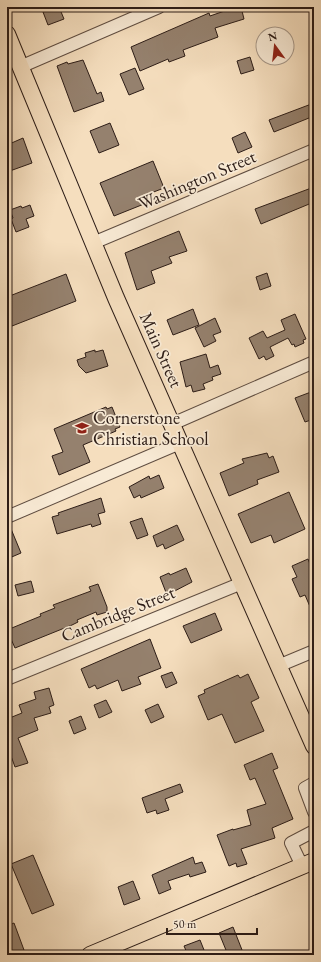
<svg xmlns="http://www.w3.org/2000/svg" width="321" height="962" viewBox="0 0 321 962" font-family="'EB Garamond',serif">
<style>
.building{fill:#95816e;stroke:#2d1d17}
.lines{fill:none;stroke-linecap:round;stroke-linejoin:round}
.minor-casing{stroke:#5f4d41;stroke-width:14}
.major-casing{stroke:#2d1d17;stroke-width:18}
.minor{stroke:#f8ead5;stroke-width:12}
.major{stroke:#f5debe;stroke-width:16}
.labels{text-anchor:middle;stroke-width:3.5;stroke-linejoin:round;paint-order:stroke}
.street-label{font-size:18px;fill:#2d1d17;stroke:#f8ead5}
.poi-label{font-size:18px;fill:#2d1d17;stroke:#f8ead5;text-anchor:start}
</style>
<rect width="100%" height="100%" fill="#f5debe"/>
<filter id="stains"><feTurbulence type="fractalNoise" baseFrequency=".005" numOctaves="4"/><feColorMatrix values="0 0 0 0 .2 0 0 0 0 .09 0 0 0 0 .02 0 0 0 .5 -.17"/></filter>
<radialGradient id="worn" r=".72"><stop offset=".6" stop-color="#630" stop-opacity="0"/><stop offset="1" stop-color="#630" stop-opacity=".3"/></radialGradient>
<path class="building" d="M59,7L64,19L48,25L43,12Z
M236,7H241L244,19L215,28L218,37L183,50L185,56L169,62L168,59L140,71L131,47L209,13L210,16Z
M250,57L254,70L241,74L237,61Z
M83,60L97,94L101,92L104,101L74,112L57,66L67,62L68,64Z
M135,68L144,89L129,95L120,74Z
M314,103V116L274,132L269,120Z
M110,123L119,145L99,153L90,131Z
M245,132L252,147L238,153L232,138Z
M23,138L32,163L7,172V145Z
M153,161L164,188L151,193L154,200L114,216L100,183Z
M314,187V202L261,224L255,209Z
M30,205L34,216L26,219L29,227L16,232L11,219L13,218L10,210L21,206L22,208Z
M179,231L187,251L169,257L172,263L151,271L155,283L137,290L125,253Z
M267,273L271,286L260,290L256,277Z
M66,274L76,301L12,326L10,322L7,323V297Z
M193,309L199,325L173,335L167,320Z
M295,314L306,339L303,340L304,343L295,347L294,344L292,345L288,338L270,347L274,356L266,360L264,356L259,359L249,338L263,331L267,338L285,330L281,320Z
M215,318L221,332L213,335L216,341L204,347L195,328Z
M95,350V352L103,350L108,366L86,373L79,366L77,360L86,357L85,353Z
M206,354L210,368L218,365L221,374L212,377L213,380L203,384L205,389L193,392L191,385L186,387L180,362Z
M311,392L314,400V419L305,422L295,398Z
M106,407L107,409L112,407L120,427L115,429L116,431L83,445L90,462L59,475L52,456L63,452L54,429Z
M267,453L269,458L273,456L279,472L257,480L258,484L229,496L220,473L244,463L242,459Z
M159,475L164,488L141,498L140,495L134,498L129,487L149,476L150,479Z
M289,492L305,529L274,543L271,535L251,543L238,514Z
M101,498L105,512L98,514L101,524L92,527L91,524L57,534L52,517L59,515L58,513Z
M142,518L148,535L137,539L130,522Z
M7,524H9L21,553L7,559Z
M177,525L184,540L165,549L163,544L157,547L153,536Z
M308,559L314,574V616L305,595L300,597L292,579L297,577L292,566Z
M186,568L192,582L167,595L160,577L169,573L170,575Z
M31,581L34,592L18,596L15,585Z
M98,584L107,607V612L97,615L96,612L77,620L78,622L72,625L15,648L7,630L41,616L40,614L55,608L53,605L91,591L89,587Z
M215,613L222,630L191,643L183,626Z
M150,639L161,668L138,677L141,684L122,691L118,680L97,689L95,685L89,688L81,669Z
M172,672L177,683L166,688L161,676Z
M248,674L259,698L251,702L264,731L235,743L222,714L208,720L198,696L205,693L204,690L238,675L240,678Z
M49,688L54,705L49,707L51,713L34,718L38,730L18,738L28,763L15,767L7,745V719L22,713L19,705L36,699L34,692Z
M106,700L112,712L99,718L94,705Z
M158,704L164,717L151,723L145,710Z
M81,716L86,729L74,734L69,721Z
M272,753L278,768L273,770L293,819L272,828L275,838L241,849L247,864L237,867L236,863L229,866L217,835L233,829V830L251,825L247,810L266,804L255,778L250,780L244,765Z
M180,784L183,792L165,799L169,810L157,814L156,810L147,813L142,798Z
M33,855L54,905L32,914L11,864Z
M193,857L195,864L202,862L206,872L190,877L189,874L168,881L171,889L159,894L152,875Z
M133,881L140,899L124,905L118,887Z
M14,923L24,950L9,955L7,949V926Z
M233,927L244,955H228L219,933Z
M200,940L206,955H188L184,946Z"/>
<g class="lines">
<defs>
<path id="minor" d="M20,67L159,7
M93,243L314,150
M172,424L314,362
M7,517L180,443
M278,666L314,651
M7,679L242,583
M314,783L305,788L314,812
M302,866L291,843L314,831"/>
<path id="major" d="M7,34L116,298L314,746
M90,955L314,861"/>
</defs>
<use href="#minor" class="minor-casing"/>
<use href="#major" class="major-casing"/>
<use href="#minor" class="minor"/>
<use href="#major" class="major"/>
</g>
<defs>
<symbol id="school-bare" viewBox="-9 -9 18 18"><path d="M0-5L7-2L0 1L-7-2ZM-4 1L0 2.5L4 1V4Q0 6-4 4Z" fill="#8f2418" stroke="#f8ead5" stroke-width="2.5" paint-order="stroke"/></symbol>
</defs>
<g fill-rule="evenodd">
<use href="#school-bare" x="72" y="418" width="20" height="20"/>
</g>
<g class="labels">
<g class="street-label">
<text transform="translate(197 180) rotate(-23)" y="6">Washington Street</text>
<text transform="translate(161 350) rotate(66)" y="6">Main Street</text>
<text transform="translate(118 614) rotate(-22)" y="6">Cambridge Street</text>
</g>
<g class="poi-label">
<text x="93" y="424">Cornerstone<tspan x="93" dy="21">Christian School</tspan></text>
</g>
</g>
<rect width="321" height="962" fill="none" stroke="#f5debe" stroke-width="24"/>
<rect x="8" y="8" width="305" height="946" fill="none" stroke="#2d1d17" stroke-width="2"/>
<rect x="12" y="12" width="297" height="938" fill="none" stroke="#2d1d17"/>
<g transform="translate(275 46) rotate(345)"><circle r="19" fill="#f8ead5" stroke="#a79889"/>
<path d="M0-3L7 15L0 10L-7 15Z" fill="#8f2418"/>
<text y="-6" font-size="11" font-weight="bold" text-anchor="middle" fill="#2d1d17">N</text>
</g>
<path d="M167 928v6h90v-6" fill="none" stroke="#2d1d17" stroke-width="2"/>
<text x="173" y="928" font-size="12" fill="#2d1d17" stroke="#f8ead5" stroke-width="3" paint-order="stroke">50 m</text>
<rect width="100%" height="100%" filter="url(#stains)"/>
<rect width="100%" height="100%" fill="url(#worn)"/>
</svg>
